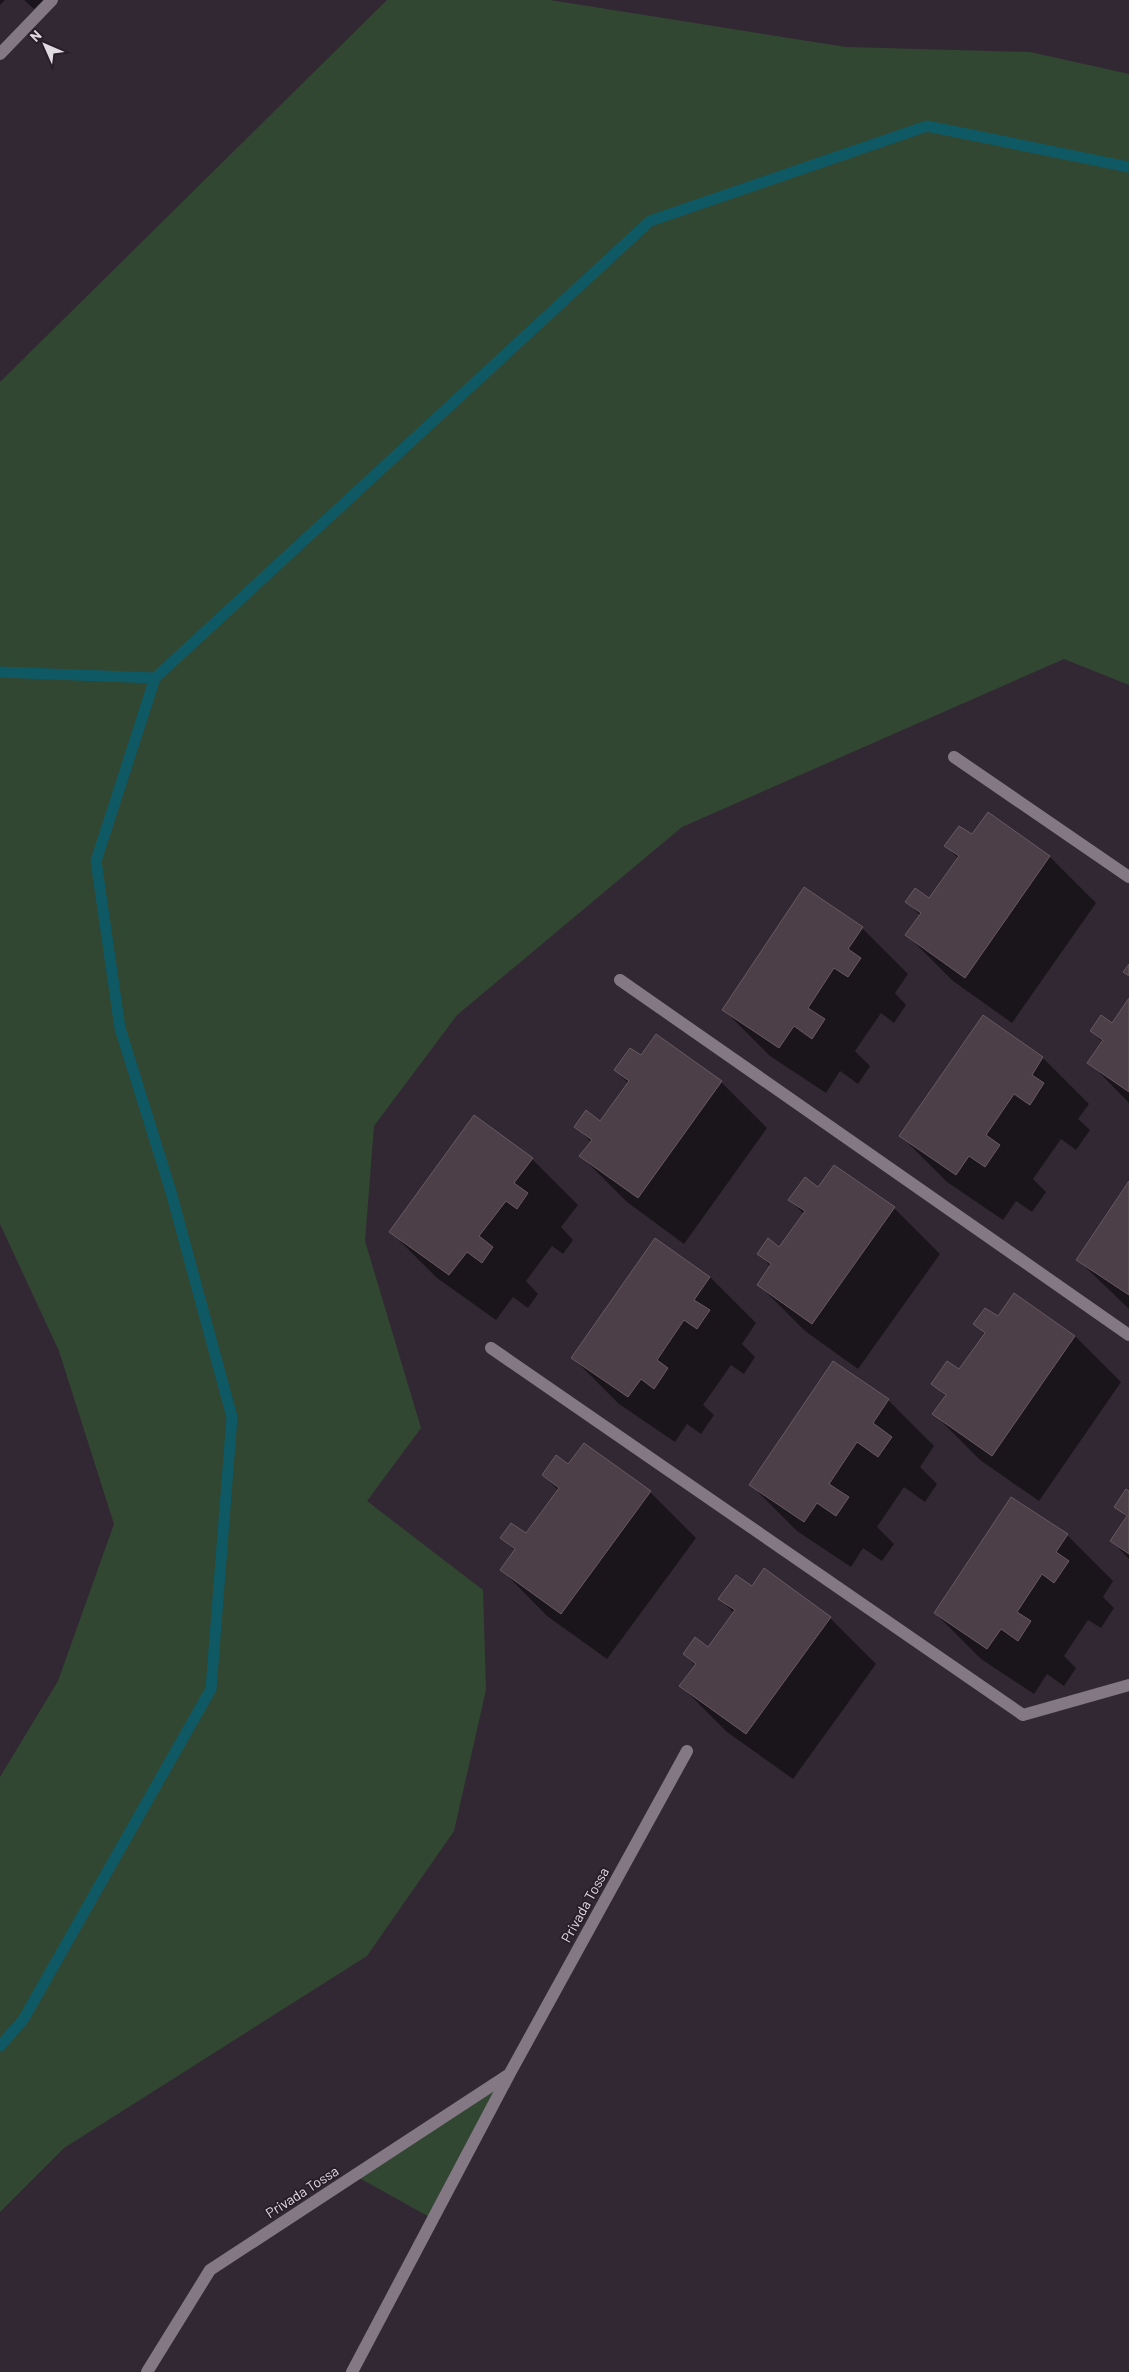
<svg xmlns="http://www.w3.org/2000/svg" width="1129" height="2372" viewBox="0 0 1129 2372" font-family="Barlow,sans-serif">
<style>
.green{fill:#324732}
.shadow{fill:#0007}
.lines{fill:none;stroke-linecap:round;stroke-linejoin:round}
.stream{stroke:#0f5965;stroke-width:11}
.building{fill:#4d3f47;stroke:#685962}
.minor{stroke:#847885;stroke-width:12}
.labels{text-anchor:middle;stroke-width:4;stroke-linejoin:round;paint-order:stroke}
.street-label{font-size:14px;fill:#e0dae1;stroke:#281e29}
</style>
<rect width="100%" height="100%" fill="#322833"/>
<path class="green" d="M387,0H550L846,47L1030,52L1129,74V685L1064,659L682,827L457,1015L374,1126L365,1241L421,1428L367,1501L483,1590L486,1690L454,1831L367,1956L64,2148L0,2212V1777L58,1681L114,1524L59,1351L0,1224V382Z
M510,2073L433,2219L354,2175Z"/>
<path class="shadow" d="M0,0H5L0,5Z
M24,0H43L34,9Z
M988,814L1050,857L1096,903L1012,1023L953,981L907,935L921,916L907,902L929,900L959,859L946,846L972,836Z
M862,928L908,974L895,993L906,1005L894,1023L881,1013L855,1051L870,1066L858,1084L840,1071L826,1093L770,1056L724,1010Z
M1129,1000V1103L1089,1062L1103,1042L1091,1031L1112,1025Z
M656,1036L721,1082L767,1128L684,1244L627,1202L581,1156L591,1142L576,1127L600,1123L629,1084L615,1070L641,1057Z
M1043,1058L1089,1104L1078,1119L1090,1130L1076,1150L1061,1139L1033,1179L1046,1192L1032,1212L1016,1201L1003,1220L947,1182L901,1136Z
M532,1159L578,1205L561,1227L573,1240L563,1254L552,1246L526,1281L538,1294L528,1308L513,1297L496,1320L437,1278L391,1232Z
M1129,1183V1309L1078,1260Z
M790,1200L894,1208L940,1254L858,1369L805,1331L759,1285L771,1267L759,1254L779,1248L804,1214Z
M710,1277L756,1323L742,1344L755,1357L744,1374L731,1365L703,1405L714,1415L701,1434L687,1424L675,1442L619,1404L573,1358Z
M975,1324L1075,1336L1121,1382L1039,1501L980,1460L934,1414L946,1397L933,1384L960,1371L985,1335Z
M888,1400L934,1446L920,1467L937,1484L925,1502L904,1487L877,1527L894,1544L882,1561L863,1548L851,1567L797,1531L751,1485Z
M584,1444L650,1492L696,1538L607,1659L547,1616L501,1569L515,1551L502,1538L526,1535L559,1491L543,1475L569,1465Z
M1129,1492V1559L1112,1541L1127,1518L1116,1507Z
M1067,1535L1113,1581L1103,1597L1114,1608L1101,1628L1088,1620L1064,1656L1076,1668L1064,1686L1047,1674L1034,1694L981,1659L935,1613Z
M752,1588L830,1618L876,1664L793,1779L727,1732L681,1686L696,1666L684,1654L708,1649L734,1613L720,1599Z"/>
<g class="lines">
<path class="stream" d="M0,672L155,678
M0,2046L23,2020L211,1689L232,1417L171,1192L120,1028L96,861L155,678L650,221L927,126L1129,167"/>
</g>
<path class="building" d="M988,812L1050,856L965,978L905,935L921,913L905,902L915,888L929,898L959,856L944,846L959,826L972,834Z
M804,887L863,927L848,949L861,958L848,977L834,968L808,1008L825,1019L812,1039L794,1026L779,1048L722,1010Z
M1129,964V976L1123,972Z
M1129,998V1092L1087,1063L1103,1040L1090,1031L1101,1015L1112,1023Z
M983,1015L1043,1057L1032,1075L1044,1083L1030,1105L1014,1094L986,1135L1000,1145L985,1167L969,1156L956,1175L899,1136Z
M656,1034L722,1081L638,1198L579,1156L592,1140L574,1127L586,1110L600,1121L629,1081L614,1070L630,1048L641,1055Z
M474,1115L533,1158L514,1183L528,1193L517,1209L506,1201L479,1236L493,1247L482,1263L467,1252L449,1275L389,1232Z
M834,1165L895,1207L812,1324L757,1285L771,1264L757,1254L768,1238L779,1247L805,1211L788,1200L805,1177L818,1187Z
M1129,1181V1295L1076,1260Z
M655,1238L710,1277L694,1300L710,1310L697,1329L684,1320L657,1360L668,1368L654,1389L641,1379L628,1397L571,1358Z
M1014,1293L1075,1336L992,1456L932,1414L946,1395L931,1384L947,1361L959,1369L985,1333L973,1324L985,1308L998,1316Z
M833,1361L889,1399L873,1423L892,1437L878,1457L857,1442L829,1484L849,1497L836,1516L817,1503L804,1522L749,1485Z
M584,1443L651,1491L561,1614L500,1570L515,1549L500,1538L511,1523L526,1533L559,1488L542,1475L556,1455L568,1464Z
M1126,1489L1129,1491V1554L1110,1541L1127,1516L1114,1507Z
M1011,1497L1068,1534L1056,1552L1069,1561L1054,1583L1042,1574L1017,1612L1031,1621L1018,1641L1001,1629L987,1649L934,1613Z
M764,1568L831,1617L746,1734L679,1686L696,1664L683,1654L695,1637L708,1647L735,1610L718,1599L736,1575L752,1586Z"/>
<g class="lines">
<path class="minor" d="M0,54L52,0
M954,757L1129,877
M620,980L1129,1335
M491,1348L1023,1715L1129,1685
M147,2372L210,2270L508,2075
M352,2372L510,2073L687,1751"/>
</g>
<g class="labels">
<g class="street-label">
<text transform="translate(585 1905) rotate(-61)" y="5">Privada Tossa</text>
<text transform="translate(302 2192) rotate(-33)" y="5">Privada Tossa</text>
</g>
</g>
<g transform="translate(45 45) rotate(315)" stroke="#281e29" stroke-width="4" paint-order="stroke">
<path d="M0-4L9 19L0 12L-9 19Z" fill="#e0dae1"/>
<text y="-8" font-size="14" font-weight="bold" text-anchor="middle" fill="#e0dae1">N</text>
</g>
</svg>
